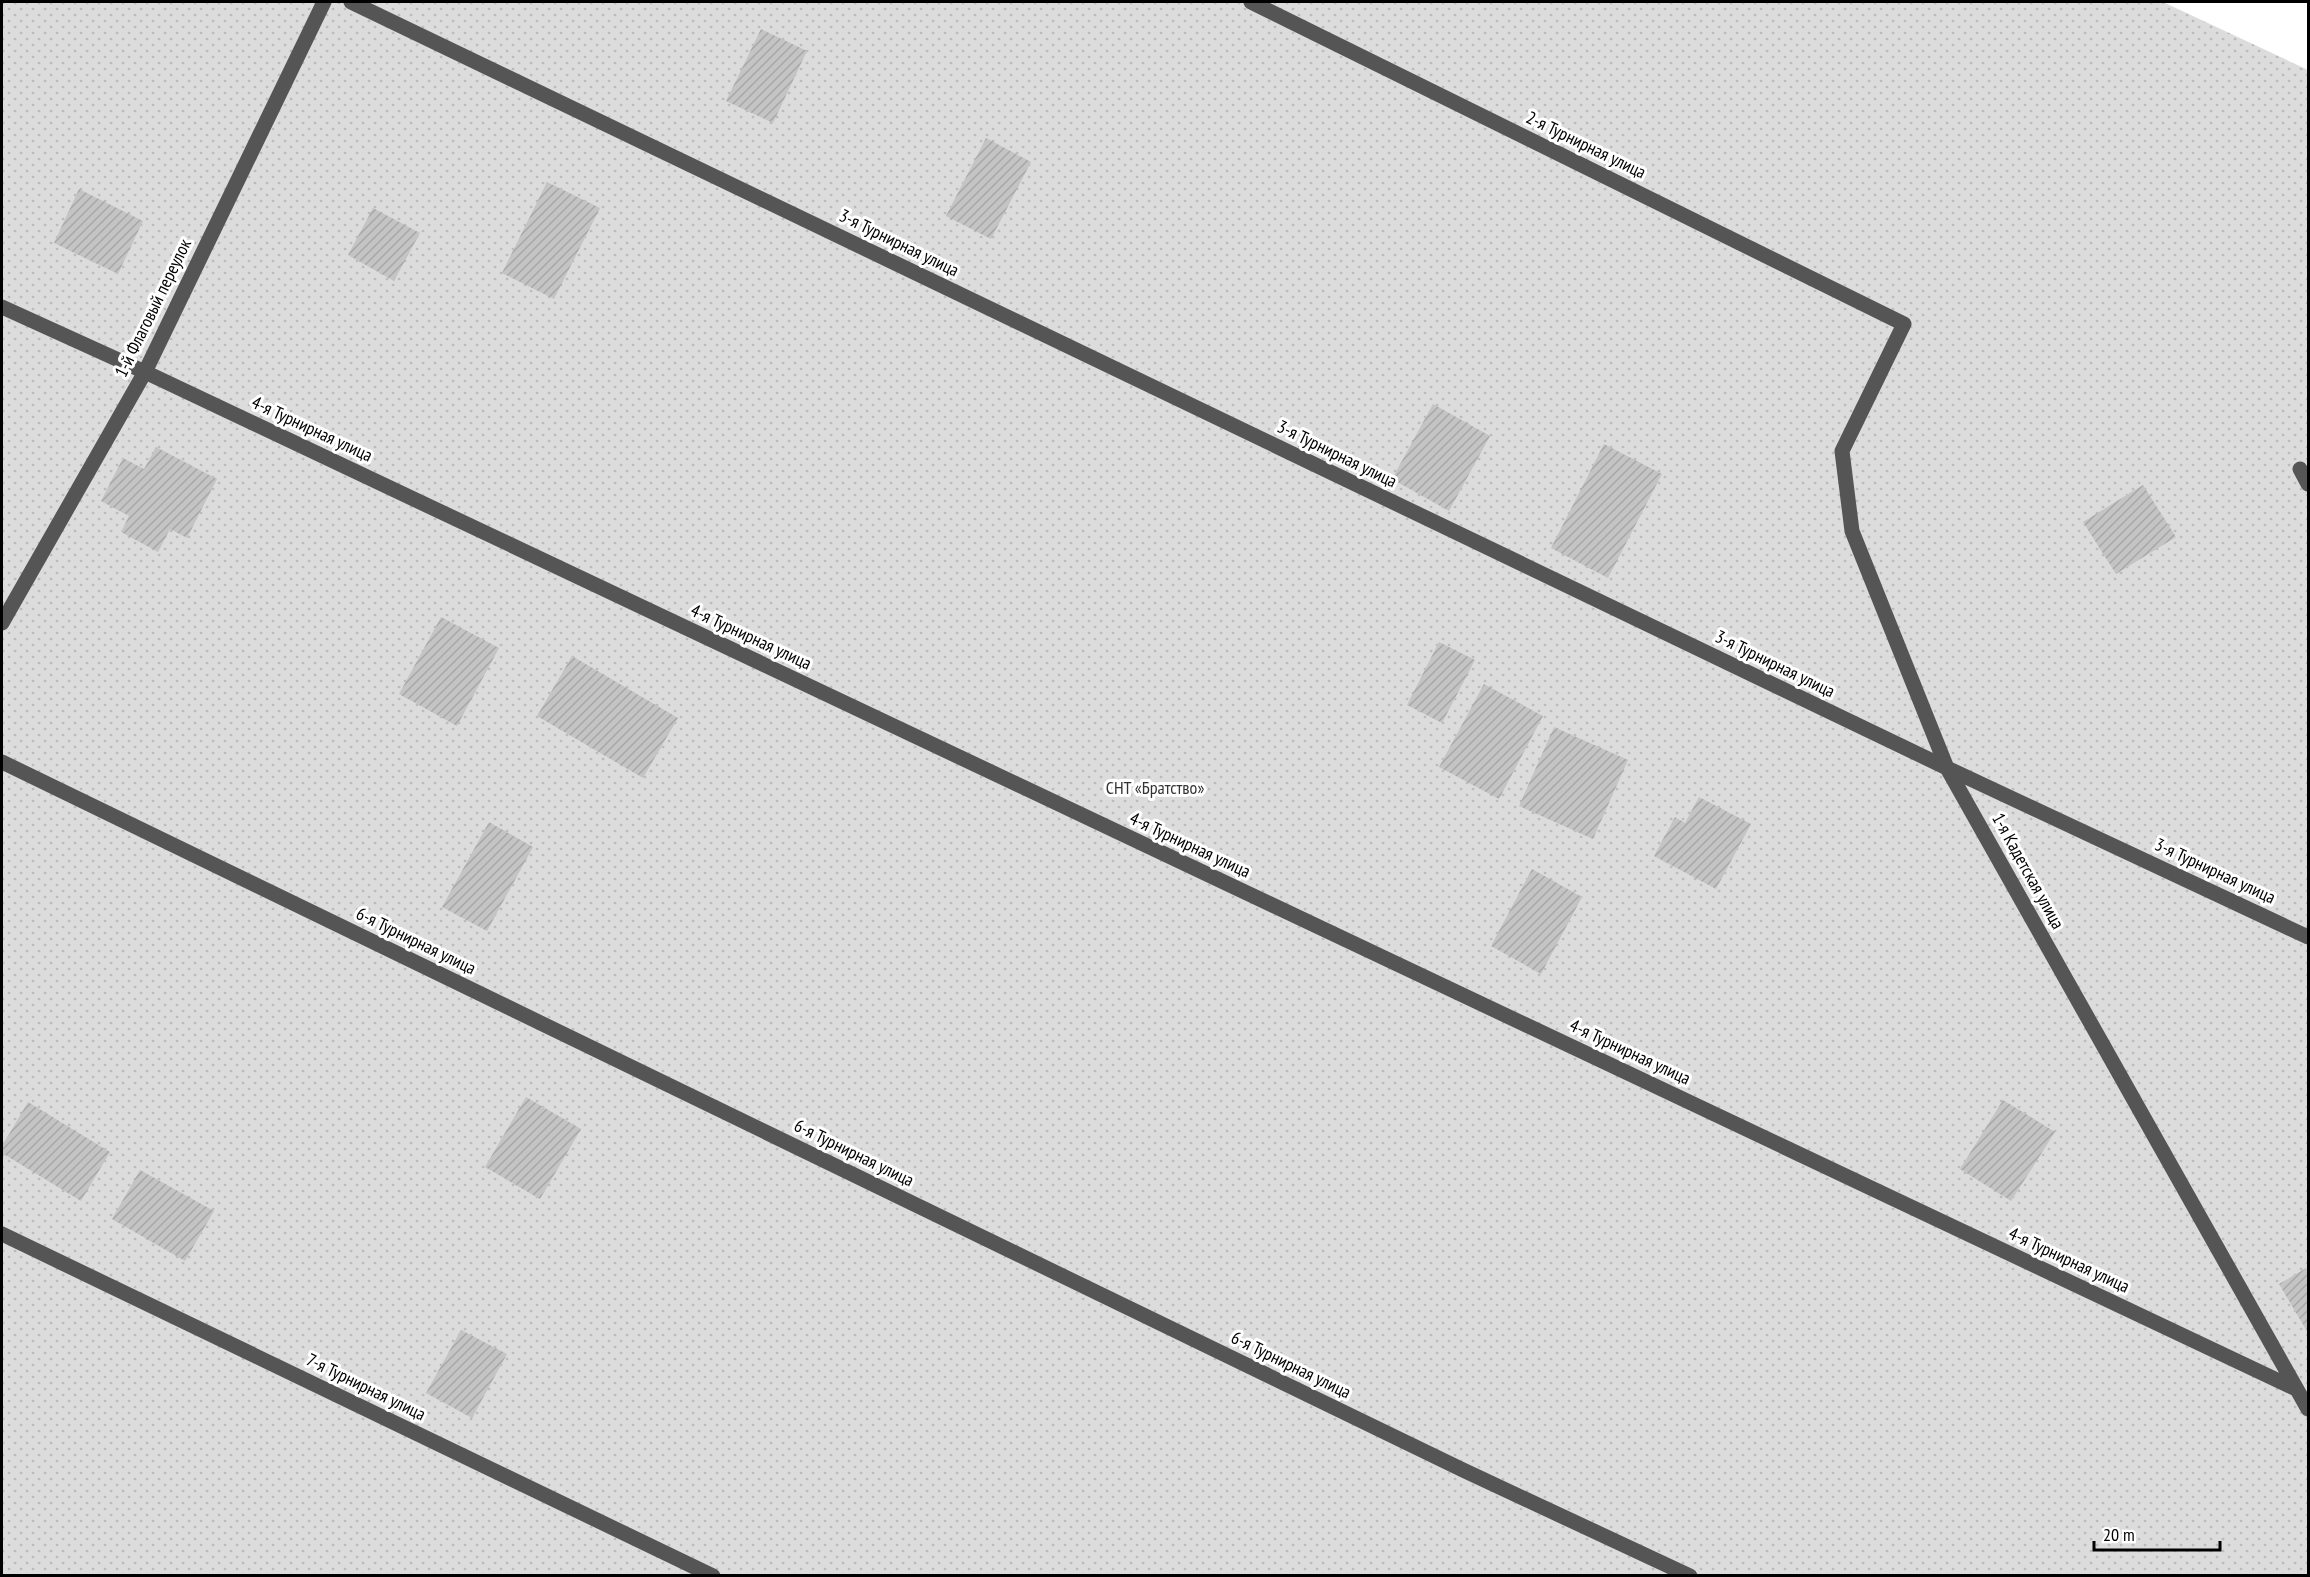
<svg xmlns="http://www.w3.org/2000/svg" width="2310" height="1577" font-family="'PT Sans Narrow',sans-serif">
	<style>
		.garden { fill: url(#garden-dots) }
		.building { fill: url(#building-hatch) }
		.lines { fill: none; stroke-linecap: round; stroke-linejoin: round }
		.minor { stroke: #555; stroke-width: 15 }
		.labels { text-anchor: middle; stroke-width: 6; stroke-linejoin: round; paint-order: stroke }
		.street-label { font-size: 18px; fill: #000; stroke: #fff }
		.park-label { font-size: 18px; fill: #333; stroke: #fff }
	</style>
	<defs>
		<pattern id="garden-dots" width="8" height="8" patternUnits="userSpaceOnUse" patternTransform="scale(1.5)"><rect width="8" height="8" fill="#dcdcdc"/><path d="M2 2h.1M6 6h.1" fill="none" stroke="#bbb" stroke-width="1.8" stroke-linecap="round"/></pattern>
		<pattern id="building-hatch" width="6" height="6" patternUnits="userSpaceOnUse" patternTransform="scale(1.5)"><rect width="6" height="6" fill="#c4c4c4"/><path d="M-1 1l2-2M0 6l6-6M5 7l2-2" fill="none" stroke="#a7a7a7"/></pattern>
	</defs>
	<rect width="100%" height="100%" fill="#fff"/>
	<path class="garden" d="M2,2H2163L2308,70V1575L2,1576Z"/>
	<path class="building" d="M761,29L807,51L773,123L726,101Z
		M986,138L1031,162L991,239L946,216Z
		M547,182L600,208L554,299L502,273Z
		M79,189L143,221L118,274L54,243Z
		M373,208L420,233L394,281L348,255Z
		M1433,404L1490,436L1449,511L1392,479Z
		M1604,444L1662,474L1608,578L1551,548Z
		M156,447L217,479L187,538L170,529L158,552L121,532L129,516L101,501L123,458L144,469Z
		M2143,485L2176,537L2116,574L2083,522Z
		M441,617L499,648L457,726L399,694Z
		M1439,642L1475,660L1442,723L1407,705Z
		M572,656L678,718L643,778L537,716Z
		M1484,684L1543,716L1499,799L1439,767Z
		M1554,727L1628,760L1593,839L1519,806Z
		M1699,797L1751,824L1716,889L1654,856L1675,817L1685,823Z
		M489,822L533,847L487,931L442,907Z
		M1532,869L1582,897L1541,974L1491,946Z
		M526,1097L581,1129L540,1199L485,1167Z
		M2003,1100L2055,1132L2011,1201L1960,1169Z
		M28,1102L110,1152L81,1201L2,1153V1146Z
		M140,1170L214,1211L185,1261L112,1219Z
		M2308,1267V1333L2279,1284Z
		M461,1330L507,1354L472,1418L426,1393Z"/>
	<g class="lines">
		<path class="minor" d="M351,2L1947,768L2308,937
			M1251,2L1904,324L1842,451L1852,531L1947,768L2308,1409
			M2,307L145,372L2296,1389
			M2300,469L2308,484
			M2,623L145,372L324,2
			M2,762L1463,1470L1690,1576
			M2,1234L713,1576"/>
	</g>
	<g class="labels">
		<g class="street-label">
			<text transform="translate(1586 145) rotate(26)" y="6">2-я Турнирная улица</text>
			<text transform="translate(899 243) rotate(26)" y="6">3-я Турнирная улица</text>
			<text transform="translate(153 308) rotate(-64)" y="6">1-й Флаговый переулок</text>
			<text transform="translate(312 429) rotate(25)" y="6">4-я Турнирная улица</text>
			<text transform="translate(1337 454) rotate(26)" y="6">3-я Турнирная улица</text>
			<text transform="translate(751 637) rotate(25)" y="6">4-я Турнирная улица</text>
			<text transform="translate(1775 664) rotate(26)" y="6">3-я Турнирная улица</text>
			<text transform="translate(1190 845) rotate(25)" y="6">4-я Турнирная улица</text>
			<text transform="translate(2028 871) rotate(61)" y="6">1-я Кадетская улица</text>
			<text transform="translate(2215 871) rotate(25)" y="6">3-я Турнирная улица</text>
			<text transform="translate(416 941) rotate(26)" y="6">6-я Турнирная улица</text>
			<text transform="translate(1630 1052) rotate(25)" y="6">4-я Турнирная улица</text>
			<text transform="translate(854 1153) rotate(26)" y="6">6-я Турнирная улица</text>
			<text transform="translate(2069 1260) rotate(25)" y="6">4-я Турнирная улица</text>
			<text transform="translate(1291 1365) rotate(26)" y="6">6-я Турнирная улица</text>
			<text transform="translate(366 1387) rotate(26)" y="6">7-я Турнирная улица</text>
		</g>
		<g class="park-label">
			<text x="1155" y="794">СНТ «Братство»</text>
		</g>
	</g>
	<rect width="2310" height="1577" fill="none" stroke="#000000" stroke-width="6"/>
	<path d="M2094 1541v9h126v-9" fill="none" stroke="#000000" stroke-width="3"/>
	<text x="2103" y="1541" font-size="18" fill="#000000" stroke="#ffffff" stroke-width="4.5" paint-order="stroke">20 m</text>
</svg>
